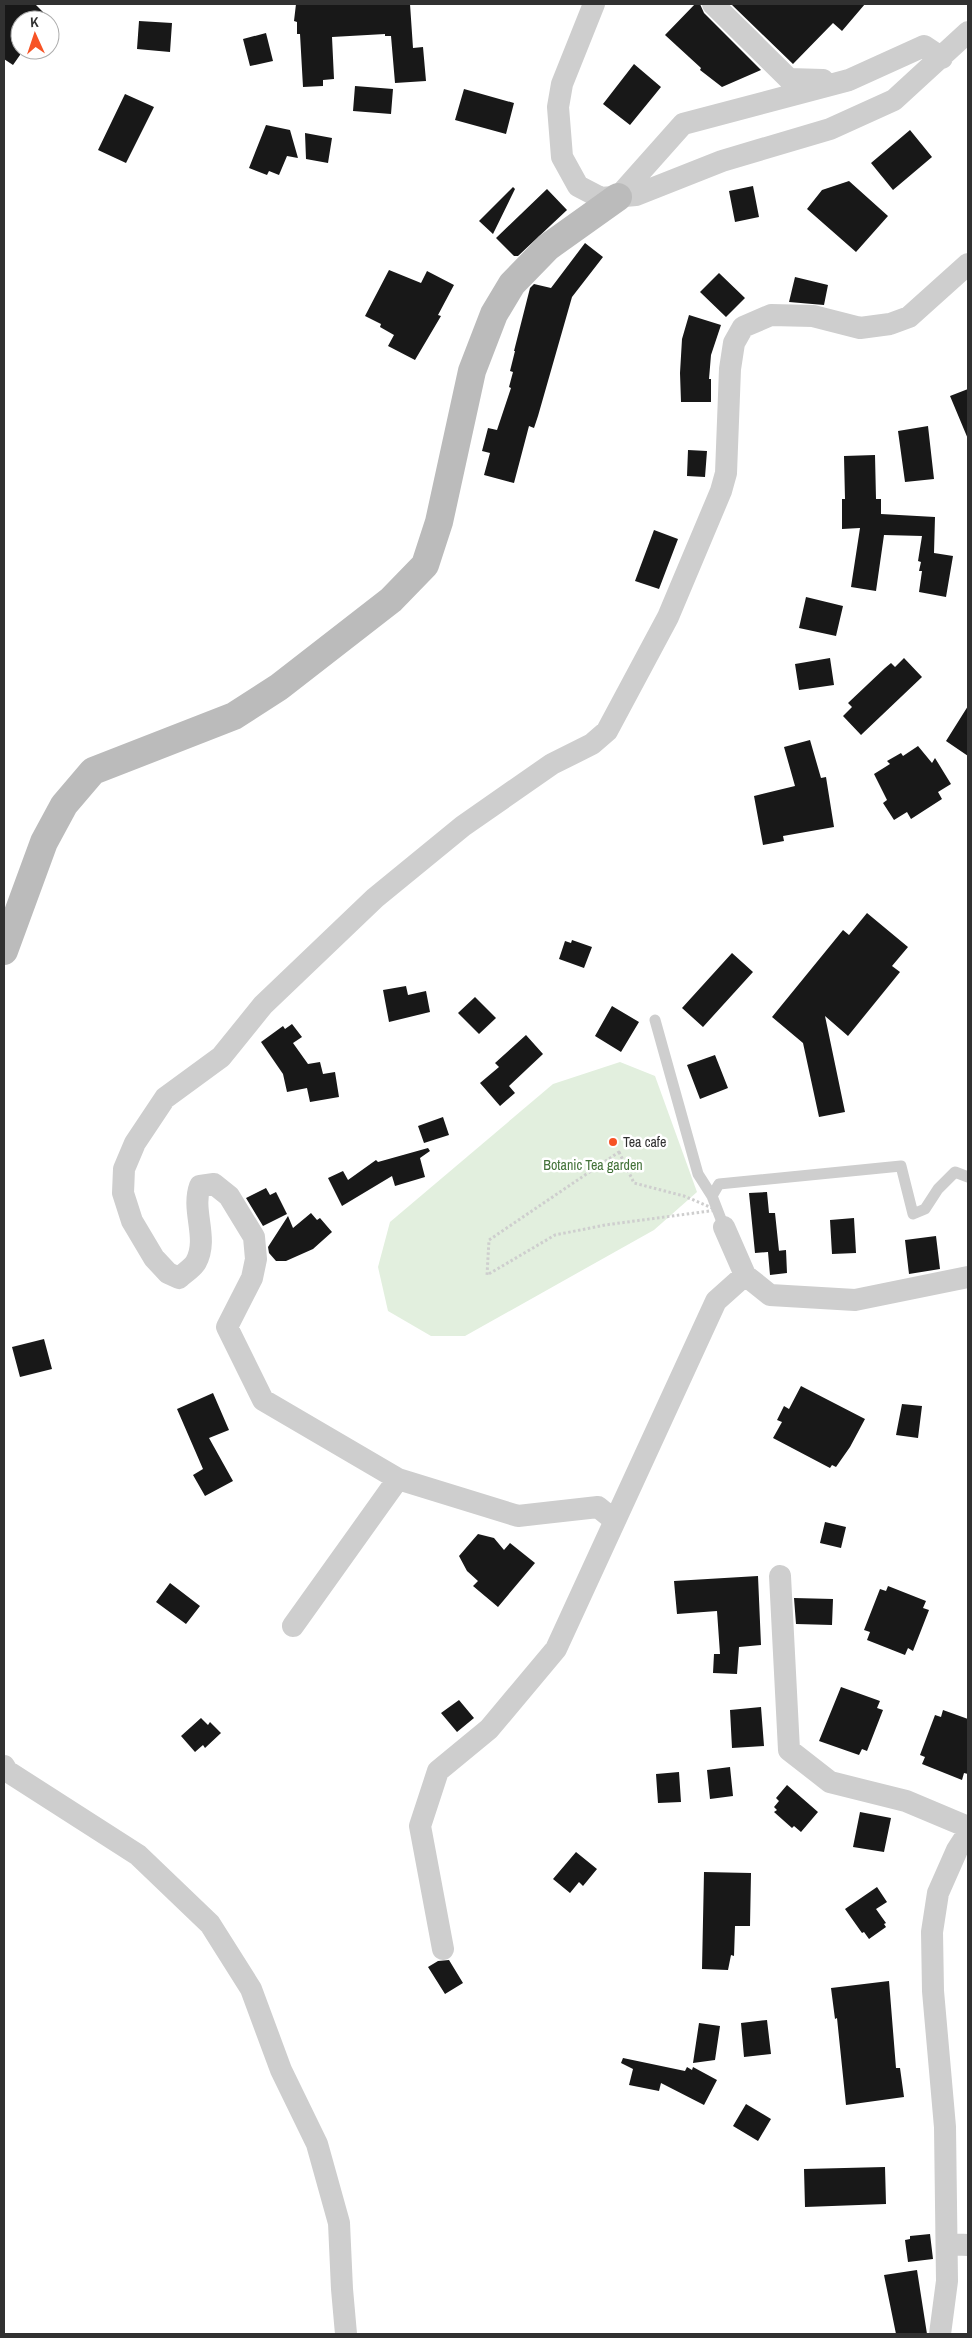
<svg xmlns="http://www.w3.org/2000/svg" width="972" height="2338" font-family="'Archivo Narrow',sans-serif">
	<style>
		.green { fill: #e2efde }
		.building { fill: #181818 }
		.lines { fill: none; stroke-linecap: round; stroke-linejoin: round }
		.path { stroke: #cecece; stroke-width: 3; stroke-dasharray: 2.5 2.5; stroke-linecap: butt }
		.lane { stroke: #cecece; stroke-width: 11 }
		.street { stroke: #cecece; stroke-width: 22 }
		.secondary { stroke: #bbb; stroke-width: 28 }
		.poi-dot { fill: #f75325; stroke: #fff; stroke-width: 2 }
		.labels { text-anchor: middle; stroke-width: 5; stroke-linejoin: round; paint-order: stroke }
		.poi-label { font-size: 14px; fill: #313131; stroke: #fff; text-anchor: start }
		.park-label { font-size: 14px; fill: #437239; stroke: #fff }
	</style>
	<rect width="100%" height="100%" fill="#fff"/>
	<path class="green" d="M620,1062L655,1076L697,1192L654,1230L465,1336H431L388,1311L378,1267L390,1222L553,1084Z"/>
	<path class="building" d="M4,4H35L51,20H20V55L13,65L4,59Z
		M296,4H410L413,48L423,47L426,81L395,83L391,36H385V34L332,37L334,79L323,80V86L303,87L300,34H297V22L294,21Z
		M695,4H700L704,13L761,70L722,87L700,70L701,68L665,35Z
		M731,4H865L842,31L833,23L793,64Z
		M139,21L172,23L170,52L137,49Z
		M266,33L273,61L250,66L243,39Z
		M634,64L661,87L630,125L603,104Z
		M355,86L393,89L391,114L353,111Z
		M464,89L514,103L506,134L455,120Z
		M125,94L154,107L126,163L98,150Z
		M266,125L290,130L298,158L287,156L279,175L269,171L267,175L249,168Z
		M910,130L932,157L893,190L871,163Z
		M305,133L332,138L328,163L306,159Z
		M849,181L888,216L856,252L807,209L822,190Z
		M753,186L759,217L735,222L729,191Z
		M513,187L515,189L493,234L479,221Z
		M547,189L567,210L518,256H514L496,238Z
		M585,243L603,257L572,297L538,416L534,428L529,426L514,483L484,475L490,453L482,451L488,428L497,430L511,388L509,387L513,372L510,371L515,351H514L530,288L534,284L551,288Z
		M389,270L421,283L427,271L454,285L438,315L441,316L415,360L388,346L394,335L380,327L381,324L365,316Z
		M719,273L745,298L726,317L700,292Z
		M795,277L828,285L824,305L789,302Z
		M689,315L721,325L711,355L709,379H711V402H681L680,373L682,339Z
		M968,389V439L950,396Z
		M928,426L934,479L905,482L898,431Z
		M688,450L707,451L705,477L687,476Z
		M875,455L876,499H881V514L935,517L934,553L953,556L946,597L919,592L922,571H919L921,562L918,561L922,536L884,535L876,591L851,587L860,528L842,529V499H845L844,456Z
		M654,530L678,539L659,589L635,581Z
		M806,597L843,606L836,636L799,628Z
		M830,658L834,685L799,690L795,664Z
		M904,658L922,677L861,735L843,716L852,707L848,703L885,668L891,663L895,667Z
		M968,706V756L946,741Z
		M810,740L821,778L826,777L834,827L783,836L784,841L763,845L754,796L795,786L784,747Z
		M918,746L932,763L935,758L951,784L938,792L942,799L911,819L907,812L894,820L883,803L887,800L874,774L890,764L887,761L901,753L903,756Z
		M867,913L908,947L892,966L900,972L848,1036L825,1016L845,1112L819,1117L803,1043L772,1017L843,930L849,935Z
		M572,940L592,947L584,968L559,959L565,941L571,943Z
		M732,953L753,972L703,1027L682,1008Z
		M406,986L408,995L426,991L430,1012L389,1022L383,990Z
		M475,997L496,1018L479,1034L458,1013Z
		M612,1006L639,1022L621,1052L595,1036Z
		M292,1024L302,1037L293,1043L308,1064L320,1062L323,1074L335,1072L339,1097L310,1102L307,1088L287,1092L283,1074L261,1042L283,1026L285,1029Z
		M526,1035L543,1054L509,1086L515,1093L500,1106L480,1083L499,1067L495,1063Z
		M715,1055L728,1088L700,1099L687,1065Z
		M443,1117L449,1135L424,1143L418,1126Z
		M428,1148L430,1151L420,1158L425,1177L395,1186L392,1176L342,1206L328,1178L343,1171L348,1180L376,1160L378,1162Z
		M266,1188L270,1195L276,1192L287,1214L263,1226L246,1198Z
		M767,1192L769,1213H775L779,1251L755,1253L749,1193Z
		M311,1213L317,1220L320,1218L332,1232L313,1249L286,1261H276L269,1253L268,1247L288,1216L293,1228Z
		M854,1218L856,1253L832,1254L830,1220Z
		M936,1236L940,1269L909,1274L905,1240Z
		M786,1250L787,1273L770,1275L768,1252Z
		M44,1339L52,1369L20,1377L12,1347Z
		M801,1386L865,1419L850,1447L836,1467L832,1465L830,1468L773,1438L782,1422L777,1420L784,1406L789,1409Z
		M213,1393L229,1430L209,1438L233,1481L205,1496L193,1475L203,1469L177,1409Z
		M902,1404L922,1406L918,1438L896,1435Z
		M825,1522L846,1527L841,1548L820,1543Z
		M478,1534L494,1538L504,1550L510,1543L535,1563L498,1607L473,1586L478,1581L467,1571L459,1556Z
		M758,1576L761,1645L739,1647L737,1674L713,1673L714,1654H720L717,1611L677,1614L674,1581Z
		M170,1583L200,1606L186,1624L156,1602Z
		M888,1586L926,1601L923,1608L929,1610L913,1651L908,1648L905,1655L867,1640L870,1632L864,1630L880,1589L886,1591Z
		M794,1598L833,1599L832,1625L796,1624Z
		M841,1687L880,1701L877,1708L883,1710L867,1751L862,1749L859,1755L819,1741Z
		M459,1700L474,1718L457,1732L441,1713Z
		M761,1707L764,1746L732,1748L730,1710Z
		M943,1710L968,1719V1774L964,1773L962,1780L922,1764L925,1757L920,1755L935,1715L941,1717Z
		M201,1718L208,1725L210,1722L221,1733L205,1748L203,1745L195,1752L181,1736Z
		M730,1767L733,1796L710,1799L707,1770Z
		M679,1772L681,1802L658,1803L656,1774Z
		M787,1785L818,1812L801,1832L794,1826L792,1828L774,1812L777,1810L774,1807L779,1801L776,1798Z
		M860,1812L891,1818L884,1852L853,1847Z
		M576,1852L597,1869L583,1886L579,1882L570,1893L553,1879Z
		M704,1872L751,1873L750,1926H735L734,1956L731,1955L728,1970L702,1969Z
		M877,1887L887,1902L876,1909L886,1923L884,1924L886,1927L869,1939L864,1932L862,1933L845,1909Z
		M449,1960L463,1983L445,1994L428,1967L438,1961Z
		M889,1981L896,2068H900L904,2097L846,2105L837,2018L835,2019L831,1988Z
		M767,2020L771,2054L744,2057L741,2023Z
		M699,2023L720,2026L715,2060L693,2063Z
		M623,2058L685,2071L687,2067L692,2070L693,2067L717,2080L704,2105L661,2083L659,2091L629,2085L633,2069L621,2063Z
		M746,2104L771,2119L758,2141L733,2126Z
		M885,2167L886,2204L805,2207L804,2169Z
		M930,2234L933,2259L908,2262L905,2240L910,2239V2236Z
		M917,2270L927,2334H896L884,2275Z"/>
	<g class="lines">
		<path class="path" d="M619,1152L634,1183L684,1196L717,1210L605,1225L555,1235L487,1275L489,1240Z"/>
		<path class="lane" d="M655,1020L698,1174L712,1196
			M724,1227L712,1196L719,1184L901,1166L913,1214L925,1209L938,1189L955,1172L968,1177"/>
		<path class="street" d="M594,4L562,84L558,107L562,157L578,186L601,198L636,195L722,161L830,129L894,100L968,32
			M713,4L789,79L823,80
			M618,197L683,124L849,80L924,46L942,58
			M724,1227L745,1275L770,1295L855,1300L968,1277
			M614,1520L598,1507L518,1516L398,1479L263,1400L227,1327L252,1278L256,1259L254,1237L229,1196L214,1184L200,1186C191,1211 209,1238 196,1262C193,1268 184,1273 179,1278L168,1273L154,1258L132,1221L123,1193L124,1169L135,1143L165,1098L221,1057L263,1005L375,898L463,826L552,764L592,744L607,731L668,617L721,491L726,473L730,369L734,343L743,327L771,315L813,316L860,328L890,324L909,317L968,264
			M780,1576L789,1750L830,1782L906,1801L968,1827
			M293,1626L398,1479
			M4,1766L7,1771L138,1855L210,1924L251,1989L281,2070L317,2144L339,2223L342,2289L346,2334
			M443,1949L420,1826L438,1771L489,1729L556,1649L716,1301L745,1275
			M947,2244L968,2245
			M940,2334L947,2281L945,2127L933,1991L932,1932L938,1893L957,1850L968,1833"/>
		<path class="secondary" d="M4,951L44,842L64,805L93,771L234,716L279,687L391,600L425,565L439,522L472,371L494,314L512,284L548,247L618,197"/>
	</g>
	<circle class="poi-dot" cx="613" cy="1142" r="5"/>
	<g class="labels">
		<g class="poi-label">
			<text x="623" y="1147">Tea cafe</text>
		</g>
		<g class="park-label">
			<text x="593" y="1170">Botanic Tea garden</text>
		</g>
	</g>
	<rect width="972" height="2338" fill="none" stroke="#313131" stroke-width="10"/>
	<g transform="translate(35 35) rotate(357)"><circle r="24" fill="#ffffff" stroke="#adadad"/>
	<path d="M0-4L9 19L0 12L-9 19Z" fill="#f75325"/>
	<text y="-8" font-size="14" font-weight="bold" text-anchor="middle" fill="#313131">K</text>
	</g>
</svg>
